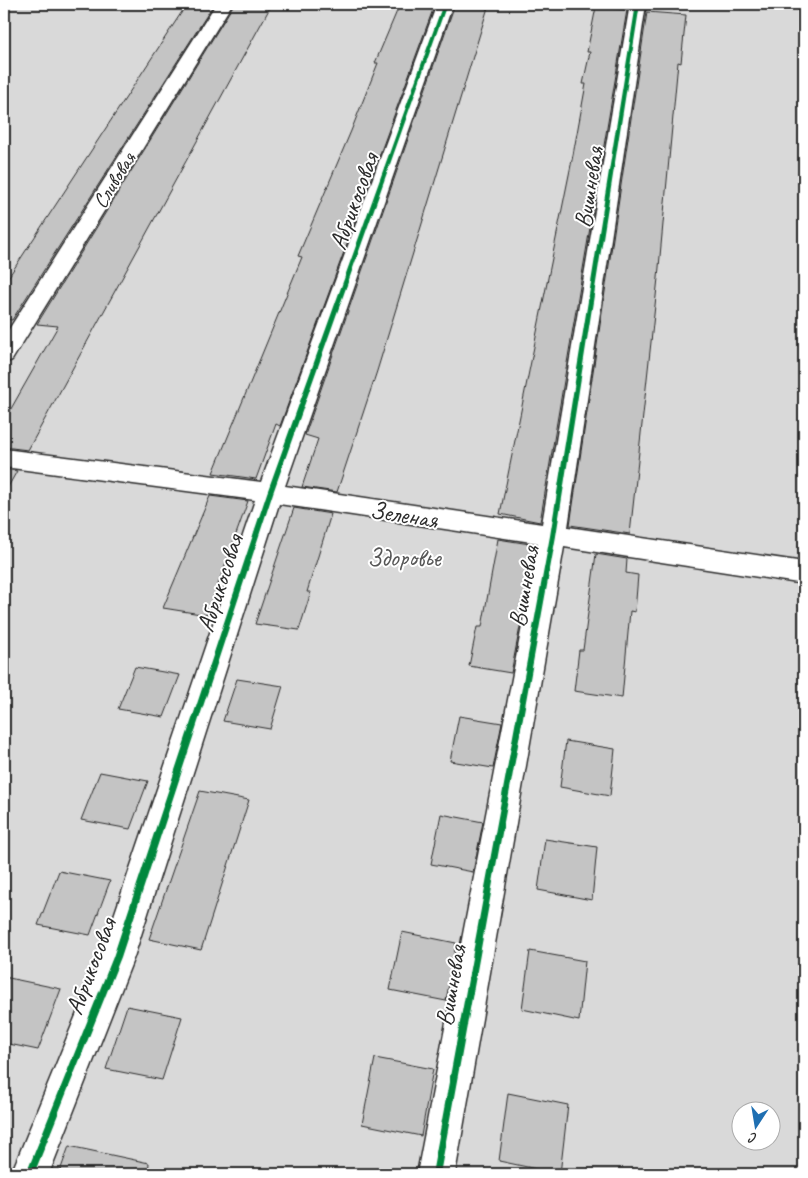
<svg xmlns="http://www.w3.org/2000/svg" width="808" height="1178" font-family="Caveat,sans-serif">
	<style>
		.green { fill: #d9d9d9; stroke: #828282; fill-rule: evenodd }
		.building { fill: #c4c4c4; stroke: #2b2b2b }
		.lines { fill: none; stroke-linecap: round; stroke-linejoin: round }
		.minor-casing { stroke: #2b2b2b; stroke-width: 3 }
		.minor { fill: #fff; fill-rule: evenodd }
		.cycleway-casing { stroke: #fff; stroke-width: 3 }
		.cycleway { fill: #00873e; fill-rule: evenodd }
		.labels { text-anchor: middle; stroke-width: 4; stroke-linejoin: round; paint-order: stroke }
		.far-street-label { font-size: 21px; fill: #2b2b2b; stroke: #fff }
		.street-label { font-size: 25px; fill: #2b2b2b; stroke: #fff }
		.park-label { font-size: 25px; fill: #565656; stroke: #fff }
	</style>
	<rect width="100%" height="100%" fill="#f7f7f7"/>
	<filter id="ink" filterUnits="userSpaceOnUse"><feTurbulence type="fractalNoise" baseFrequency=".02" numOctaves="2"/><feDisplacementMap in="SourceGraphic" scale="10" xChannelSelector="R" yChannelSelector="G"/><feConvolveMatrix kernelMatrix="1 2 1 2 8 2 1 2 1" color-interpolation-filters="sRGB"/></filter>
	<g filter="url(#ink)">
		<path class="green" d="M4,4H804V1174H4ZM740,1110H770V1140H740Z"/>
		<path class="building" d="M187,4H214L12,320L4,319V284Z
			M234,4H272L28,450L4,447V421L58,326L37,324Z
			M400,4H435L280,426L276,424L256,479L213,473L302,257L298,256L351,131L378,63H375Z
			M455,4H489L377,371L337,492L302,487L318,439L305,435Z
			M596,7L627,10L540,522L500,514L573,155L586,84H583L590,52H587Z
			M647,12L686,15L681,63L678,62L658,278L630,534L570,525Z
			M4,469L17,471L4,494Z
			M210,496L248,501L207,615L163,608Z
			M294,508L331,514L307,592H311L299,630L255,624Z
			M498,539L536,545L511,673L469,666L477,627H482Z
			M596,554L627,559L626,573L638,575L635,612L630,611L622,698L574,691L579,650H583Z
			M135,667L180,675L164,717L118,709Z
			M237,679L283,686L270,729L223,721Z
			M459,716L502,723L493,768L450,761Z
			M566,741L615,749L610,796L560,787Z
			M100,772L148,781L130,829L81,820Z
			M200,791L249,800L201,950L149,939Z
			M441,814L483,822L473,872L431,864Z
			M545,839L597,847L592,900L538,890Z
			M59,871L110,881L90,935L38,925Z
			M402,932L456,943L446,1001L390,990Z
			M530,951L585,961L579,1021L522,1009Z
			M4,977L61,989L38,1050L4,1043Z
			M127,1006L182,1017L162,1080L106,1069Z
			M375,1058L433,1069L421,1136L362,1124Z
			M508,1093L568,1105L560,1174L499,1161Z
			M69,1146L149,1163L148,1174H59Z"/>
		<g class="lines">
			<g class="minor-casing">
				<path id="minor" d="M216,4H232L12,360L4,363V337Z
					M437,4H453L285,486L542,524L630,4H646L568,527L804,562V584L564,547L455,1174H417L538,543L279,504L134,957L49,1174H11L100,957L255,500L4,467V449L261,482Z"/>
			</g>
			<use href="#minor" class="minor"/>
			<g class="cycleway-casing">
				<path id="cycleway" d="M443,4H447L273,493L121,957L34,1174H26L113,957L267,493Z
					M636,4H640L556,536L440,1174H432L550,536Z"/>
			</g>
			<use href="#cycleway" class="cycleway"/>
		</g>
	</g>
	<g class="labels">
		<g class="far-street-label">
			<text transform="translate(114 180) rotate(-58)" y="7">Сливовая</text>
		</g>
		<g class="street-label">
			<text transform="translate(588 187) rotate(-81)" y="9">Вишневая</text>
			<text transform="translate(353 201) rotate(-70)" y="9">Абрикосовая</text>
			<text transform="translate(404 514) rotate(9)" y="9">Зеленая</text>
			<text transform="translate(219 583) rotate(-72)" y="9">Абрикосовая</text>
			<text transform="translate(523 586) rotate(-80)" y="9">Вишневая</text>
			<text transform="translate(90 966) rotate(-69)" y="9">Абрикосовая</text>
			<text transform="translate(450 985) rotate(-80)" y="9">Вишневая</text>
		</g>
		<g class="park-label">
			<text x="404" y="566">Здоровье</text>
		</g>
	</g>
	<rect width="808" height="1178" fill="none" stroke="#fff" stroke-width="20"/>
	<rect x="10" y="10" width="788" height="1158" fill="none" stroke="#2b2b2b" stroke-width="2" filter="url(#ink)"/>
	<g transform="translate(756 1126) rotate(192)"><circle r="24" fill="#ffffff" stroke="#aaaaaa"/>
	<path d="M0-4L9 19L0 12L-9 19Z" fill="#1f6fb2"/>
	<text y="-8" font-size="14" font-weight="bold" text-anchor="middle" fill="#2b2b2b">С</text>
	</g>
</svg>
